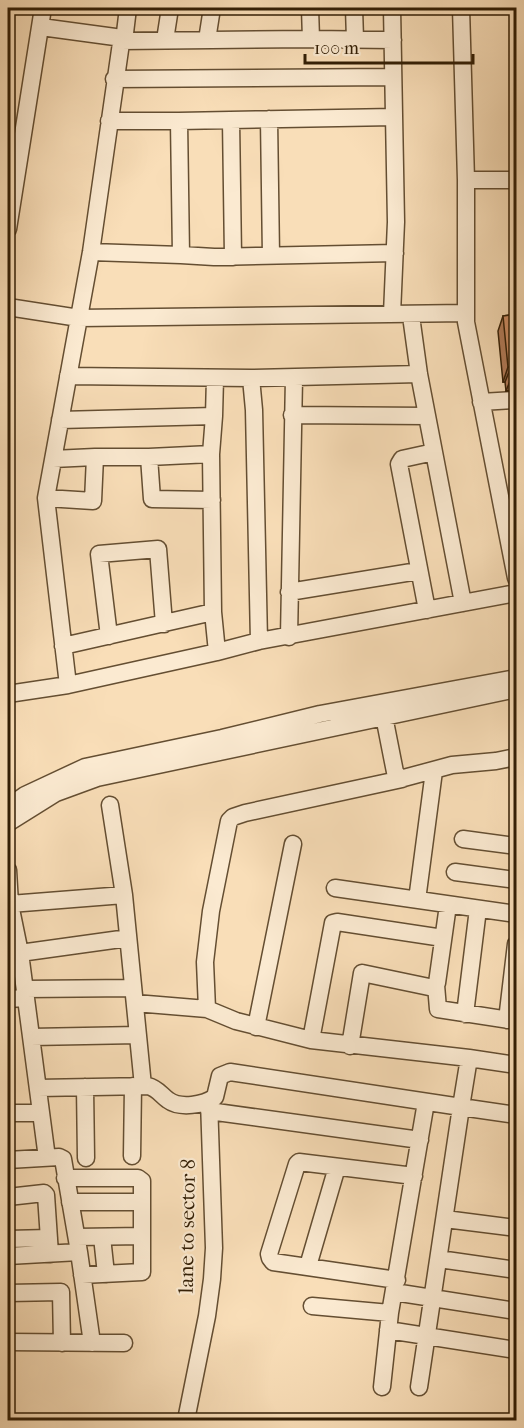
<svg xmlns="http://www.w3.org/2000/svg" width="524" height="1428" font-family="'IM FELL French Canon',serif">
	<style>
		.lines { fill: none; stroke-linecap: round; stroke-linejoin: round }
		.minor-casing { stroke: #644e32; stroke-width: 19 }
		.minor { stroke: #fbead1; stroke-width: 16 }
		.wall { fill: #b37c59; stroke: #321e05; stroke-width: 1.5 }
		.shaded-wall { fill: #926548; stroke: #321e05; stroke-width: 1.5 }
		.building { fill: #d09067; stroke: #321e05; stroke-width: 1.5 }
		.labels { text-anchor: middle; stroke-width: 4.5; stroke-linejoin: round; paint-order: stroke }
		.street-label { font-size: 21px; fill: #321e05; stroke: #fbead1 }
	</style>
	<rect width="100%" height="100%" fill="#f9deb8"/>
	<filter id="stains"><feTurbulence type="fractalNoise" baseFrequency=".00333" numOctaves="4"/><feColorMatrix values="0 0 0 0 .2 0 0 0 0 .09 0 0 0 0 .02 0 0 0 .5 -.17"/></filter>
	<radialGradient id="worn" r=".72"><stop offset=".6" stop-color="#630" stop-opacity="0"/><stop offset="1" stop-color="#630" stop-opacity=".3"/></radialGradient>
	<g class="lines">
		<g class="minor-casing">
			<path id="minor" d="M310,8L311,39
				M354,8L355,39
				M461,8L466,180V322L516,578
				M165,40L170,8
				M207,40L212,8
				M121,41L311,39L393,40
				M124,41L128,8
				M114,79L393,77
				M269,119L271,256
				M231,120L233,257
				M179,121L394,117
				M466,180H516
				M8,229L43,8
				M91,252L181,255L179,121H109
				M181,255L214,257L395,253
				M8,307L79,318L466,313
				M392,314L396,222L392,8
				M411,316L419,374L463,603
				M68,376L251,378L419,374
				M251,378L254,410L259,641
				M481,402L516,400
				M292,415L427,416
				M214,416L215,378
				M60,420L214,416L211,454L213,612L217,652L68,685
				M211,454L149,457L152,499L212,500
				M95,457H149
				M46,498L93,501L95,457L53,459
				M289,592L418,571
				M427,610L399,464L402,459L434,452
				M109,636L99,554L158,549L164,624
				M289,637L294,378
				M63,646L213,612
				M217,652L259,641L516,593
				M8,694L68,685L46,498L91,252L121,43L120,39L115,37L41,27
				M382,706L395,772L400,779L452,765L496,761L516,757
				M110,805L124,895L143,1086
				M8,807L25,795L85,767L222,738L320,714L516,678
				M8,823L56,793L97,778L516,689
				M463,839L516,846
				M8,870L10,904L20,953L47,1158
				M455,872L516,880
				M335,888L516,914
				M417,900L434,771
				M10,904L124,895
				M20,953L128,938
				M436,985L438,1009L516,1021
				M25,989L133,988
				M8,999L26,998
				M135,1003L207,1009L236,1021L311,1040L469,1058
				M207,1009L205,962L211,911L229,821L233,817L245,813L402,779
				M465,1014L478,909
				M507,1020L516,944
				M256,1027L293,844
				M31,1037L138,1035
				M311,1040L333,923L337,922L443,938
				M350,1046L362,973L429,987L436,985L437,983L448,905
				M85,1087L86,1158
				M38,1088L148,1086C157,1088 161,1095 168,1100C180,1109 204,1105 215,1097L220,1076L230,1072L461,1107L469,1058L516,1065
				M209,1111L420,1140
				M8,1113H41
				M132,1156L133,1086
				M8,1160L59,1157L63,1159L79,1252L92,1343
				M65,1178H138L142,1181V1272L82,1275
				M8,1197L44,1193L46,1195L50,1254
				M70,1202H142
				M445,1219L516,1228
				M77,1237L142,1236
				M102,1237L106,1274
				M8,1239L49,1238
				M8,1256L79,1252
				M439,1259L516,1270
				M308,1266L337,1167
				M397,1280L273,1262L270,1258L269,1254L297,1164L299,1162L414,1176
				M394,1292L516,1311
				M8,1293L61,1292L62,1343
				M312,1306L390,1313
				M388,1330L516,1350
				M8,1342L124,1343
				M382,1387L390,1313L426,1102
				M419,1387L461,1107L516,1115
				M186,1420L207,1316L212,1279L214,1248L209,1101"/>
		</g>
		<use href="#minor" class="minor"/>
	</g>
	<path class="wall" d="M516,314V390L506,391L505,382H503L498,331L503,316Z"/>
	<path class="shaded-wall" d="M508,367H511L505,382H503Z
		M516,375V390L506,391L512,376Z"/>
	<path class="building" d="M516,314V375L512,376L511,367H508L503,316Z"/>
	<g class="labels">
		<g class="street-label">
			<text transform="translate(187 1226) rotate(-89)" y="7">lane to sector 8</text>
		</g>
	</g>
	<rect width="524" height="1428" fill="none" stroke="#f9deb8" stroke-width="30"/>
	<rect x="9" y="9" width="506" height="1410" fill="none" stroke="#321e05" stroke-width="3"/>
	<rect x="15" y="15" width="494" height="1398" fill="none" stroke="#321e05" stroke-width="1.5"/>
	<path d="M305 54v9h168v-9" fill="none" stroke="#321e05" stroke-width="3"/>
	<text x="314" y="54" font-size="18" fill="#321e05" stroke="#fbead1" stroke-width="4.5" paint-order="stroke">100 m</text>
	<rect width="100%" height="100%" filter="url(#stains)"/>
	<rect width="100%" height="100%" fill="url(#worn)"/>
</svg>
